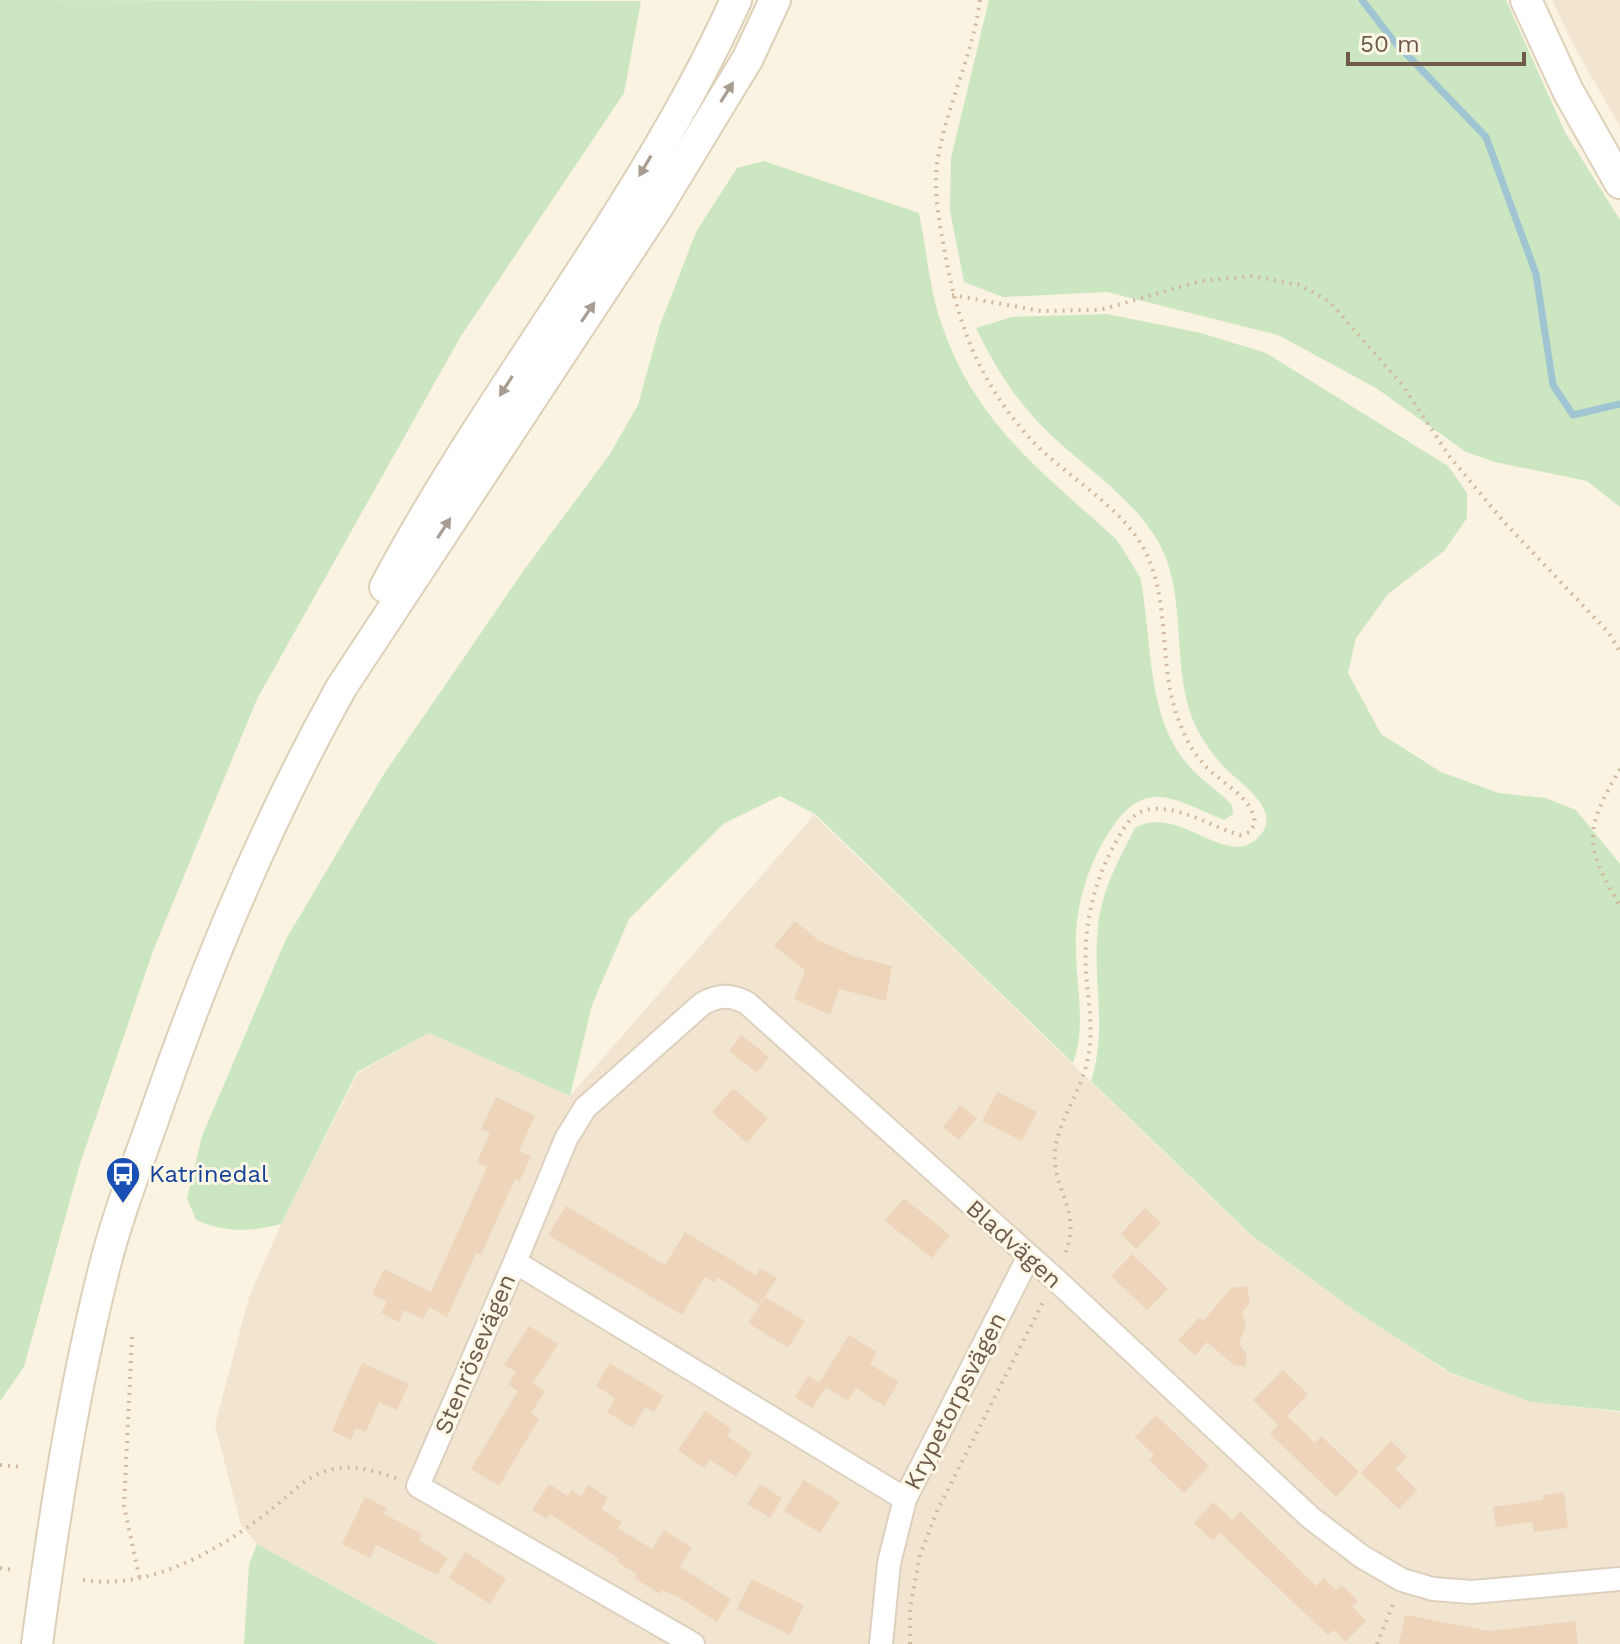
<svg xmlns="http://www.w3.org/2000/svg" width="1620" height="1644" font-family="'Work Sans',sans-serif">
	<style>
		.residential { fill: #f1e5d0 }
		.green { fill: #cce6c1 }
		.lines { fill: none; stroke-linecap: round; stroke-linejoin: round }
		.stream { stroke: #9fc4d2; stroke-width: 7 }
		.building { fill: #edd4bb }
		.street-casing { stroke: #ddd0be; stroke-width: 26 }
		.secondary-casing { stroke: #decfb9; stroke-width: 34 }
		.path { stroke: #d1b89f; stroke-width: 4; stroke-dasharray: 2 6; stroke-linecap: butt }
		.street { stroke: #fff; stroke-width: 22 }
		.secondary { stroke: #fff; stroke-width: 30 }
		.oneway { fill: #a99d92 }
		.labels { text-anchor: middle; stroke-width: 6; stroke-linejoin: round; paint-order: stroke }
		.transit-label { font-size: 24px; fill: #164399; stroke: #fdf7e6; text-anchor: start }
		.street-label { font-size: 24px; fill: #6f5b4a; stroke: #fdf7e6 }
	</style>
	<rect width="100%" height="100%" fill="#faf3e1"/>
	<path class="residential" d="M1552,0H1620V127L1572,42Z
		M814,815L1251,1236L1361,1315L1451,1374L1531,1402L1620,1412V1644H439L257,1544L241,1525L215,1425L249,1297L281,1224L358,1073L429,1033L570,1096Z"/>
	<path class="green" d="M0,0L641,1L624,93L461,336L257,699L153,951L80,1164L24,1367L0,1401Z
		M989,0H1506L1565,132L1620,220V507L1587,481L1495,462L1466,452L1376,388L1278,335L1107,292L1003,297L964,282L950,211L951,158Z
		M764,161L919,213C926,247 929,284 939,316C971,420 1041,471 1117,540L1140,577C1153,639 1145,718 1190,767C1202,781 1219,791 1232,805L1233,814L1224,820C1169,797 1143,776 1106,837C1085,872 1074,913 1076,954C1077,991 1086,1027 1073,1063L815,814L780,796L723,824L629,919L592,1005L570,1096L429,1033L357,1072L281,1224C249,1232 227,1233 196,1220L187,1198L202,1136L286,939L384,774L524,570L610,454L638,405L660,325L696,232L737,168Z
		M1107,314L1201,333L1266,353L1448,466L1467,493V518L1444,551L1388,594L1356,638L1348,673L1381,734L1441,772L1499,793L1545,798L1576,810L1620,864V1411L1531,1402L1451,1373L1361,1315L1252,1236L1091,1081C1108,1029 1092,980 1098,927C1101,892 1119,859 1135,828C1178,804 1222,865 1254,841C1288,815 1244,786 1227,770C1216,759 1206,745 1198,731C1168,673 1190,600 1159,543C1131,494 1077,463 1039,423C1012,395 993,363 976,328L1012,317Z
		M257,1544L438,1644H244L249,1565Z"/>
	<g class="lines">
		<path class="stream" d="M1362,0L1392,39L1486,137L1536,274L1553,385L1573,415L1620,404"/>
	</g>
	<path class="building" d="M795,921L818,940L853,956L892,966L886,1001L839,989L830,1015L794,999L805,970L774,946Z
		M741,1035L769,1057L757,1073L729,1051Z
		M733,1088L768,1118L747,1143L712,1112Z
		M997,1092L1037,1112L1022,1141L982,1121Z
		M496,1097L535,1116L519,1151L531,1156L519,1182L515,1179L481,1255L476,1253L447,1317L429,1307L423,1319L404,1310L399,1322L381,1313L387,1302L372,1294L384,1269L431,1292L487,1167L477,1162L490,1133L481,1129Z
		M960,1105L977,1118L959,1140L943,1127Z
		M904,1198L950,1235L932,1258L885,1221Z
		M566,1206L665,1265L685,1232L756,1275L760,1268L777,1278L759,1305L718,1277L714,1283L705,1277L682,1315L548,1235Z
		M1145,1208L1161,1223L1136,1249L1121,1234Z
		M1132,1254L1168,1289L1147,1310L1111,1276Z
		M1247,1286L1250,1303L1242,1312L1246,1326L1239,1343L1246,1354V1366H1235L1207,1342L1195,1356L1178,1340L1199,1318L1204,1320L1231,1288Z
		M765,1297L805,1321L788,1348L748,1323Z
		M529,1326L558,1344L533,1383L545,1391L531,1413L539,1419L499,1486L471,1469L518,1391L508,1385L516,1372L504,1365Z
		M849,1335L877,1352L870,1364L899,1382L884,1406L856,1388L848,1401L819,1383Z
		M362,1363L409,1384L397,1410L379,1402L366,1432L356,1428L351,1440L332,1431Z
		M610,1363L664,1396L654,1412L645,1407L633,1428L607,1412L615,1398L596,1386Z
		M1283,1370L1308,1394L1287,1416L1315,1443L1321,1436L1359,1472L1336,1497L1270,1434L1278,1425L1253,1400Z
		M808,1376L826,1387L812,1408L795,1397Z
		M705,1411L732,1429L727,1436L752,1453L736,1477L710,1460L704,1468L678,1450Z
		M1156,1415L1209,1466L1184,1493L1149,1460L1154,1455L1135,1437Z
		M1391,1441L1407,1457L1395,1469L1417,1490L1399,1509L1361,1473Z
		M804,1480L840,1502L820,1533L784,1511Z
		M549,1484L568,1496L571,1490L581,1496L588,1485L608,1498L601,1509L622,1522L618,1528L652,1549L664,1530L692,1548L680,1567L731,1599L717,1622L680,1598L662,1590L660,1594L634,1578L637,1574L617,1562L619,1559L550,1514L547,1519L532,1510Z
		M760,1484L782,1498L770,1518L747,1504Z
		M1564,1492L1568,1528L1534,1532L1532,1522L1496,1527L1493,1507L1543,1500V1495Z
		M365,1497L387,1508L384,1514L422,1534L419,1540L448,1558L437,1575L376,1545L370,1558L342,1544Z
		M1213,1502L1232,1520L1241,1512L1316,1586L1324,1578L1336,1590L1342,1585L1358,1601L1352,1606L1366,1621L1345,1642L1334,1630L1328,1635L1220,1533L1213,1541L1194,1523Z
		M465,1552L506,1579L490,1604L449,1578Z
		M752,1579L804,1605L790,1635L737,1609Z
		M1405,1615L1489,1631L1575,1621L1578,1644H1399Z"/>
	<g class="lines">
		<g class="street-casing">
			<path id="street" d="M515,1262L566,1139L585,1108L702,1004C718,995 730,994 747,1003L1055,1279L1311,1518L1361,1556L1402,1580L1433,1589L1472,1592L1620,1579
				M693,1644L418,1486L515,1262L905,1499
				M881,1644L889,1563L905,1499L1028,1258"/>
		</g>
		<g class="secondary-casing">
			<path id="secondary" d="M1526,0L1568,91L1620,183
				M385,587C492,386 642,208 736,0
				M37,1644C54,1518 73,1393 104,1269C118,1213 140,1158 159,1103C209,959 267,821 341,688L657,208L748,58L775,0"/>
		</g>
		<path class="path" d="M980,0C973,54 947,105 938,158C933,185 938,216 943,242C956,318 975,375 1026,434C1059,473 1124,506 1146,553C1170,603 1159,661 1176,713C1182,730 1189,747 1201,761C1217,782 1253,795 1255,823L1250,832L1240,835C1212,827 1183,807 1153,809C1134,810 1127,823 1118,838C1094,880 1083,925 1086,973C1088,997 1092,1022 1090,1046C1086,1086 1059,1117 1055,1150C1051,1191 1084,1210 1064,1256
			M952,295L1041,311L1100,310L1201,281L1252,276L1300,285L1330,302L1403,386L1450,457L1504,522L1609,633L1620,652
			M1620,769C1584,830 1584,845 1620,906
			M132,1337L124,1506L140,1580
			M0,1465L22,1467
			M0,1568L13,1570
			M83,1580C150,1591 222,1549 273,1508C292,1493 308,1474 333,1469C356,1464 377,1472 399,1479
			M910,1644V1608L920,1555L937,1511L1044,1300
			M1377,1644L1394,1602"/>
		<use href="#street" class="street"/>
		<use href="#secondary" class="secondary"/>
	</g>
	<defs><path id="oneway-solid" d="M-6-.8H1V-3.2L6.5 0L1 3.2V.8H-6Z" transform="scale(2)"/></defs>
	<g class="oneway">
		<use href="#oneway-solid" transform="translate(727 92) rotate(-58)"/>
		<use href="#oneway-solid" transform="translate(645 166) rotate(120)"/>
		<use href="#oneway-solid" transform="translate(588 312) rotate(-56)"/>
		<use href="#oneway-solid" transform="translate(506 386) rotate(123)"/>
		<use href="#oneway-solid" transform="translate(444 528) rotate(-57)"/>
	</g>
	<defs>
		<g id="bus-pin" transform="scale(1.8)"><path d="M0 17L-7.5 6A9.5 9.5 0 1 1 7.5 6Z" fill="#1a4fb4" stroke="#fdf7e6"/><path d="M-5-6H5V4H4V6H2V4H-2V6H-4V4H-5ZM-3.5-4V0h7V-4ZM-3.5 1.2v1.5H-2V1.2ZM2 1.2v1.5H3.5V1.2Z" fill="#fff"/></g>
	</defs>
	<g fill-rule="evenodd">
		<use href="#bus-pin" x="123" y="1174"/>
	</g>
	<g class="labels">
		<g class="transit-label">
			<text x="149" y="1182">Katrinedal</text>
		</g>
		<g class="street-label">
			<text transform="translate(1014 1244) rotate(42)" y="8">Bladvägen</text>
			<text transform="translate(475 1354) rotate(-67)" y="8">Stenrösevägen</text>
			<text transform="translate(955 1401) rotate(-63)" y="8">Krypetorpsvägen</text>
		</g>
	</g>
	<path d="M1348 52v12h176v-12" fill="none" stroke="#6f5b4a" stroke-width="4"/>
	<text x="1360" y="52" font-size="24" fill="#6f5b4a" stroke="#fdf7e6" stroke-width="6" paint-order="stroke">50 m</text>
</svg>
